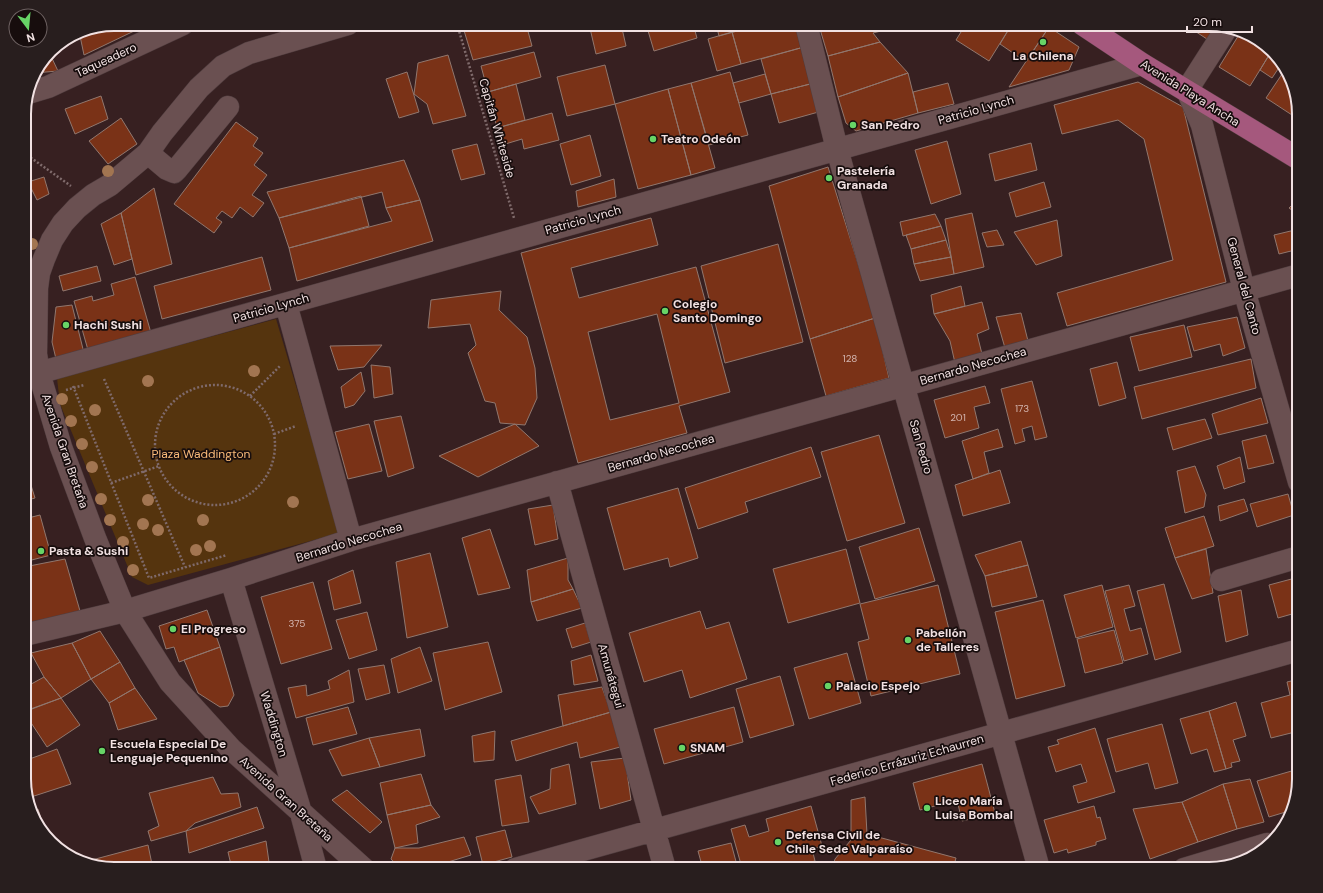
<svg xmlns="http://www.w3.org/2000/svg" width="1323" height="893" font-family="'DM Sans',sans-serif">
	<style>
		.green { fill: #55340e }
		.building { fill: #7a3217; stroke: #91776e; fill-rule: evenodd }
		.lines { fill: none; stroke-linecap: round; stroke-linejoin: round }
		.minor-casing { stroke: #503d3f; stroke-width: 23 }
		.major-casing { stroke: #503d3f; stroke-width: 23 }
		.path { stroke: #7f6a6b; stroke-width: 2.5; stroke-dasharray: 2 2; stroke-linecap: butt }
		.minor { stroke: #6a5051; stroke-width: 22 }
		.major { stroke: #a5587d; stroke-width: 22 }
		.tree { fill: #a27551 }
		.poi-dot { fill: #67d466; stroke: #170d0d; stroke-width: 1.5 }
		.labels { text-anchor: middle; stroke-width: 3.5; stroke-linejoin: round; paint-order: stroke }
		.number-label { font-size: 10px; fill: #d3b5af }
		.poi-label { font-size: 12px; font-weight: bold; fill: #f1e1e2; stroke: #170d0d; text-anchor: start }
		.street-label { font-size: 12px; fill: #f1e1e2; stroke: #170d0d }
		.park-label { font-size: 12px; fill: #f9ba79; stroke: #170d0d }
		.rim { fill: none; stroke: #f1e1e2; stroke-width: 2 }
	</style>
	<rect width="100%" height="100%" fill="#372021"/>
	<path class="green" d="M276,319L340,533L148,585L132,577L60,404L57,378Z"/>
	<path class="building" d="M114,24H129L132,32L84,55L79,31Z
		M129,24H150L132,32Z
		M462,24H526L532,46L473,60Z
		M589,24H621L626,46L596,54Z
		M646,24H693L697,38L654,51Z
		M716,24H763L719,36Z
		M763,24H798L804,47L741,64L732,32Z
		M831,24H890L885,30L873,33L880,42L828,56L820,29Z
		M954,24H966L963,29Z
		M966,24H1012L989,61L956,40Z
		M1012,24H1045L1049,27L1026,62L1000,44Z
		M1184,24H1209L1219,27L1210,41Z
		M1049,27L1079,47L1069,70L1009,87Z
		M79,31L80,36L63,42Z
		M732,32L741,64L717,71L708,39Z
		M1240,33L1259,39L1271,52L1250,86L1219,67Z
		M880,42L908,73L838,97L828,56Z
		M804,47L814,83L771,94L761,59Z
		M49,52L58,71L34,73Z
		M534,52L541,77L488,92L481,66Z
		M448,55L466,116L433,124L427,104L414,94L418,63Z
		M1269,55L1282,63L1272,78L1260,70Z
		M605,65L615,104L567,116L557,77Z
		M1286,68L1297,108L1292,115L1266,98Z
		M407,72L419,112L399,118L386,79Z
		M730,72L748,135L709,145L691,83Z
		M908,73L918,113L856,131L846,123L838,97Z
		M765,74L771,94L739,103L733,83Z
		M1138,82L1183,107L1226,282L1067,326L1057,293L1173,260L1144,139L1118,120L1062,134L1054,105Z
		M691,83L715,168L691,175L668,89Z
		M814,83L822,111L779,123L771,94Z
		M948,83L954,104L918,113L913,92Z
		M516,84L525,120L497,128L488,92Z
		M668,89L691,175L638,189L615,104Z
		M101,96L108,119L75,134L65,109Z
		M552,113L559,140L524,149L522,139L502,145L497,128Z
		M121,118L137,144L108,164L89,141Z
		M236,122L258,138L253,146L263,153L254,165L267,175L252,195L264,203L253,217L240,207L232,218L222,211L216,218L222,222L214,233L174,204Z
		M590,135L601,176L571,185L560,144Z
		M947,141L961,194L931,204L915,150Z
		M1031,143L1037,170L995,181L989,154Z
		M477,144L485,174L461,180L452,150Z
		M404,160L420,200L386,208L382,192L279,218L267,192Z
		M828,167L875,318L810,339L769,186Z
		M44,177L49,194L37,200L28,182Z
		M614,179L616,197L578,207L576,191Z
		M24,182H28L27,205L24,206Z
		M1044,182L1051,207L1016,217L1009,193Z
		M154,188L172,264L136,275L121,213Z
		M361,196L369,226L289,248L279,218Z
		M1299,198V215L1289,208Z
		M420,200L433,241L297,281L289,248L392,221L386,208Z
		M121,213L132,259L114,265L101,224Z
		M972,213L984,267L954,274L945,219Z
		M935,214L941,226L903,236L900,222Z
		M651,218L658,245L571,268L579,298L696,267L730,392L679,406L687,433L578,463L521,253ZM657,314L679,403L610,420L588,332Z
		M1057,220L1062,256L1036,265L1014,232Z
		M941,226L946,240L911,249L906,235Z
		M1299,229V249L1279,254L1274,235Z
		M997,230L1004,245L987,247L982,233Z
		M946,240L951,257L914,264L911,249Z
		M778,244L803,342L725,363L701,266Z
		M262,257L271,290L162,319L154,286Z
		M951,257L954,274L920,281L914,264Z
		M97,266L101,281L63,291L59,276Z
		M135,277L151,333L88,350L74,301L92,296L93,301L114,295L111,284Z
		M961,286L965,306L934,314L931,295Z
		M501,291L499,310L527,337L535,368L537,398L525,425L500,423L495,403L485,401L468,353L476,345L470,324L428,328L431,300Z
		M982,302L989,329L977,334L982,354L955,363L950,341L934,314Z
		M72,305L84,353L56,359L52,342L56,307Z
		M1021,313L1028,341L1005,348L996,317Z
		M1237,317L1245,348L1223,356L1220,344L1194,351L1187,327Z
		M875,318L889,378L826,396L810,339Z
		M1184,325L1192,357L1139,371L1130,337Z
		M382,345L364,367L338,370L330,346Z
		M1251,359L1256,388L1142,419L1134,387Z
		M1117,362L1126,398L1099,406L1090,369Z
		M371,365L390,367L393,394L374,398Z
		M1299,371V383L1294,379Z
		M361,372L365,391L354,405L345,408L341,387Z
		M1032,381L1047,437L1035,440L1032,426L1022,429L1025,441L1015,444L1001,389Z
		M985,386L990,403L974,407L979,428L945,438L934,400Z
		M1261,398L1268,423L1218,435L1212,414Z
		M401,416L414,468L388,477L374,421Z
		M1205,419L1212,438L1173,450L1167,428Z
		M369,424L382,471L348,479L335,432Z
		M515,424L539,446L478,477L439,456Z
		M998,429L1003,447L984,452L989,473L973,479L962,441Z
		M879,435L905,523L847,541L821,452Z
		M1266,435L1274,463L1248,469L1242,441Z
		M811,447L821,477L745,502L748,512L698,529L685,488Z
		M1240,457L1245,482L1224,489L1217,466Z
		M24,463L35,498L24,501Z
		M1195,466L1206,495L1204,507L1185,513L1177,471Z
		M1000,470L1010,503L963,516L955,485Z
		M678,488L698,558L670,567L668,558L624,570L607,508Z
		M1288,494L1294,515L1257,527L1250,504Z
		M1244,499L1248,511L1220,521L1218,506Z
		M553,505L558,539L535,545L528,509Z
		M40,515L51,555L24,562V519Z
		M1204,516L1214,546L1175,558L1165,528Z
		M919,528L935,581L875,599L859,547Z
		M490,529L510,588L478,595L462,538Z
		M1021,541L1028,565L985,576L975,555Z
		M846,549L860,603L788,623L773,569Z
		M1206,549L1213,593L1192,599L1175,558Z
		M430,553L448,627L407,638L396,562Z
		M568,558V580L573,589L531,602L527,570Z
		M65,559L80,611L32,623L24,615V567Z
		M1028,565L1037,597L992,607L985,576Z
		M353,570L361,603L334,610L328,581Z
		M1299,577V612L1278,618L1269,585Z
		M313,582L332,649L281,664L261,597Z
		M1164,584L1181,652L1155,660L1137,591Z
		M938,585L960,674L871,696L858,642L869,639L860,604Z
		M1102,585L1113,627L1076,638L1064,595Z
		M1129,585L1135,606L1124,609L1130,631L1141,628L1148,654L1124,661L1105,591Z
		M573,589L582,608L537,621L531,602Z
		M1241,590L1248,635L1226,642L1218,596Z
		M1043,600L1065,686L1016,699L995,612Z
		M207,610L220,647L179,662L174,647L166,649L159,626Z
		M700,611L706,629L729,622L747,679L690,698L682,670L644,682L629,633Z
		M367,612L377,650L349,659L336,620Z
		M585,623L591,642L572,648L566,629Z
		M1114,630L1123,663L1085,673L1077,639Z
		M100,631L120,662L91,679L72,643Z
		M488,642L502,692L445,710L433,653Z
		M72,643L91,679L61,698L44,677L31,653Z
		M220,647L234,695L228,706L220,707L198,693L184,660Z
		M420,647L432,681L398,693L391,659Z
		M847,653L861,703L809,719L794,668Z
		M591,655L598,681L574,685L571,661Z
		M120,662L135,688L109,703L91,679Z
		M384,665L390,693L366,700L358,669Z
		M349,670L354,702L296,718L288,688L306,685L307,696L330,689L328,681Z
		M780,676L794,725L750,738L736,689Z
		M44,677L61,698L25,711L24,710V688Z
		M1299,679V731L1271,738L1261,703L1290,695L1287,682Z
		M602,687L611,712L563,726L558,695Z
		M135,688L157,719L118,730L109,703Z
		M61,698L80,725L47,747L24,712Z
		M1236,702L1246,736L1233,740L1240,761L1231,763L1232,767L1226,769L1209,711Z
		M348,707L357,734L313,745L306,718Z
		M734,707L743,742L664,764L654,729Z
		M1209,711L1226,769L1214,772L1207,749L1191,754L1180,719Z
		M611,712L620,747L580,758L577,742L516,761L511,741Z
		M1162,724L1178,783L1155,789L1148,763L1116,772L1107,739Z
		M1095,728L1115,792L1078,803L1073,786L1087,782L1081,764L1056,772L1048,747L1059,744L1057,740Z
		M420,729L425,756L380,767L369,738Z
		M495,731L494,760L474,762L472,736Z
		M369,738L380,767L342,776L329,750Z
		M57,749L71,784L28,798L24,785V761Z
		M625,758L631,800L600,809L591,762Z
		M569,764L576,804L539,814L530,797L550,789L551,769Z
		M982,764L995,813L962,821L957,800L920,810L913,783Z
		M1295,770L1298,781L1289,811L1269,817L1257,781Z
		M421,774L431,805L387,815L380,783Z
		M521,775L529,822L502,826L495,780Z
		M213,777L221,794L238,793L241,807L195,823L186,831L151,841L148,831L159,826L149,793Z
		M1250,779L1264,822L1237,829L1223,784Z
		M1223,784L1237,829L1198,842L1182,802Z
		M347,790L382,822L370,833L332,800Z
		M865,797L867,834L956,858L953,869H832L835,859L851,840V800Z
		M1182,802L1198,842L1150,859L1133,809Z
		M431,805L440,817L416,825L418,843L395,848L387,815Z
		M811,806L822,846L812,849L815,861L798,865L796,869H751L750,866L742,868L731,829L745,825L749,837L769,831L766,819Z
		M1094,806L1097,818L1100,817L1106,839L1096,842V845L1068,853L1067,849L1054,853L1044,820Z
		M257,807L264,828L189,853L186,831Z
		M38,809L46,834L36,824L32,811Z
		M505,830L512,857L483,865L476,837Z
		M464,837L471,855L425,869H400L391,859L395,848H419Z
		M266,841L270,869H232L228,852Z
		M731,843L738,869H703L698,851Z
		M148,845L153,869H114L88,861Z"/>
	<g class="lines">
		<g class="minor-casing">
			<path id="minor" d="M348,24L249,53L223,66L199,88L162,133L148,153L110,185L93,195L77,208L63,223L52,240L44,259L39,273L37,288L36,354L39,373L61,447L95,538L125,611L170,682L231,749L364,869
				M806,24L837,149L1039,869
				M1226,29L1187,90L1202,125L1244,290L1299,482
				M28,93L48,87L183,24
				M148,153L167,169L174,172L177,169L228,107
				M286,304L351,540
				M24,377L1142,64
				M557,482L665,869
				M231,579L301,813L316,869
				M1221,580L1299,557
				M24,635L125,611L231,579L351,540L1299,275
				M515,869L1299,650
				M1184,869L1267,844"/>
		</g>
		<g class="major-casing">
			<path id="major" d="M1082,24L1142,64L1299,159"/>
		</g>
		<path class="path" d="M457,24L514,218
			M24,153L71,186
			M104,379L185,567
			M155 445a60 60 0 1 1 120 0a60 60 0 1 1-120 0Z
			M73,386L149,578L227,555
			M66,390L84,385
			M250,396L281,365
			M274,434L296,426
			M111,483L159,466"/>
		<use href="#minor" class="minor"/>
		<use href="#major" class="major"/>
	</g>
	<g class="tree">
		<circle cx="108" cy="171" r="6"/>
		<circle cx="32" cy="244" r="6"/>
		<circle cx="254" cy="371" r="6"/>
		<circle cx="148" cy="381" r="6"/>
		<circle cx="62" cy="399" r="6"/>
		<circle cx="95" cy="410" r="6"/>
		<circle cx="71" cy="421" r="6"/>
		<circle cx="82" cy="444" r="6"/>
		<circle cx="92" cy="467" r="6"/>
		<circle cx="101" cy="499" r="6"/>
		<circle cx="148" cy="500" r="6"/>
		<circle cx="293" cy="502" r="6"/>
		<circle cx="110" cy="520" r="6"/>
		<circle cx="203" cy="520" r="6"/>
		<circle cx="143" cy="524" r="6"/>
		<circle cx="158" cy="530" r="6"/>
		<circle cx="123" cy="542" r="6"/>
		<circle cx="210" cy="546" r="6"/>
		<circle cx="196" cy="550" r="6"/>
		<circle cx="133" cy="570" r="6"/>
	</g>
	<g class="poi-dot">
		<circle cx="1043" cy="42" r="4"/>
		<circle cx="853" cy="125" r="4"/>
		<circle cx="653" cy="139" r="4"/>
		<circle cx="829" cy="178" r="4"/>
		<circle cx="665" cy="311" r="4"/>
		<circle cx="66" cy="325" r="4"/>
		<circle cx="41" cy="551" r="4"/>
		<circle cx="173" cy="629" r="4"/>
		<circle cx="908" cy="640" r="4"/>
		<circle cx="828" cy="686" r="4"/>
		<circle cx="682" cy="748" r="4"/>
		<circle cx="102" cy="751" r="4"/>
		<circle cx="927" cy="808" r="4"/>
		<circle cx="778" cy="842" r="4"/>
	</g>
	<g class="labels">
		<g class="number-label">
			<text x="850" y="362">128</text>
			<text x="1022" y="412">173</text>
			<text x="958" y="421">201</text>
			<text x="297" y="627">375</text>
		</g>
		<g class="poi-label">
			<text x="1043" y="60" text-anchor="middle">La Chilena</text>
			<text x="861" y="129">San Pedro</text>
			<text x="661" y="143">Teatro Odeón</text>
			<text x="837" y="175">Pastelería<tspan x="837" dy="14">Granada</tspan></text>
			<text x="673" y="308">Colegio<tspan x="673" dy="14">Santo Domingo</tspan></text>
			<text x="74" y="329">Hachi Sushi</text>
			<text x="49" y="555">Pasta &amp; Sushi</text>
			<text x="181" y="633">El Progreso</text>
			<text x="916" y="637">Pabellón<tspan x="916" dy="14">de Talleres</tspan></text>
			<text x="836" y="690">Palacio Espejo</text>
			<text x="110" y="748">Escuela Especial De<tspan x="110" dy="14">Lenguaje Pequenino</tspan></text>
			<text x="690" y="752">SNAM</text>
			<text x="935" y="805">Liceo María<tspan x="935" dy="14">Luisa Bombal</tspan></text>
			<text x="786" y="839">Defensa Civil de<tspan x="786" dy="14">Chile Sede Valparaíso</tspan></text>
		</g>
		<g class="street-label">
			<text transform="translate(106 60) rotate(-25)" y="4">Taqueadero</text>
			<text transform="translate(1190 93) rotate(32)" y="4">Avenida Playa Ancha</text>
			<text transform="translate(976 110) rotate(-16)" y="4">Patricio Lynch</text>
			<text transform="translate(497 128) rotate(74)" y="4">Capitán Whiteside</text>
			<text transform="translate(583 220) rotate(-16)" y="4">Patricio Lynch</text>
			<text transform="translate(1244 286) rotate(75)" y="4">General del Canto</text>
			<text transform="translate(271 308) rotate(-16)" y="4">Patricio Lynch</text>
			<text transform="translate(973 366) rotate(-16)" y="4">Bernardo Necochea</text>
			<text transform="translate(921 447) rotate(74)" y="4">San Pedro</text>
			<text transform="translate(65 451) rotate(71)" y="4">Avenida Gran Bretaña</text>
			<text transform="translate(661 453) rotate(-16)" y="4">Bernardo Necochea</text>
			<text transform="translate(349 542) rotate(-17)" y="4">Bernardo Necochea</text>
			<text transform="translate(611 676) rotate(74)" y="4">Amunátegui</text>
			<text transform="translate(274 724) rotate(73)" y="4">Waddington</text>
			<text transform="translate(907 760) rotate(-16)" y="4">Federico Errázuriz Echaurren</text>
			<text transform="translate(286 799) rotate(42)" y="4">Avenida Gran Bretaña</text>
		</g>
		<g class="park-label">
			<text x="201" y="458">Plaza Waddington</text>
		</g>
	</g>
	<path d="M0 0H1323V893H0ZM114 31H1209A83 83 0 0 1 1292 114V779A83 83 0 0 1 1209 862H114A83 83 0 0 1 31 779V114A83 83 0 0 1 114 31Z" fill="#281e1e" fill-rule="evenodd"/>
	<path class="rim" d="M114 31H1209A83 83 0 0 1 1292 114V779A83 83 0 0 1 1209 862H114A83 83 0 0 1 31 779V114A83 83 0 0 1 114 31Z"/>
	<g transform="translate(28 28) rotate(164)"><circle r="19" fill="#170d0d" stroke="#6e6262"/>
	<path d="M0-3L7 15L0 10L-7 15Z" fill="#67d466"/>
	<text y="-6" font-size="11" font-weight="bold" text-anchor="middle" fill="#f1e1e2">N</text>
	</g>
	<path d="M1187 26v6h65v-6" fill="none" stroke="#f1e1e2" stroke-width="2"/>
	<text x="1193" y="26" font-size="12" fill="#f1e1e2" stroke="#170d0d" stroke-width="3" paint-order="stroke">20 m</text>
</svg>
